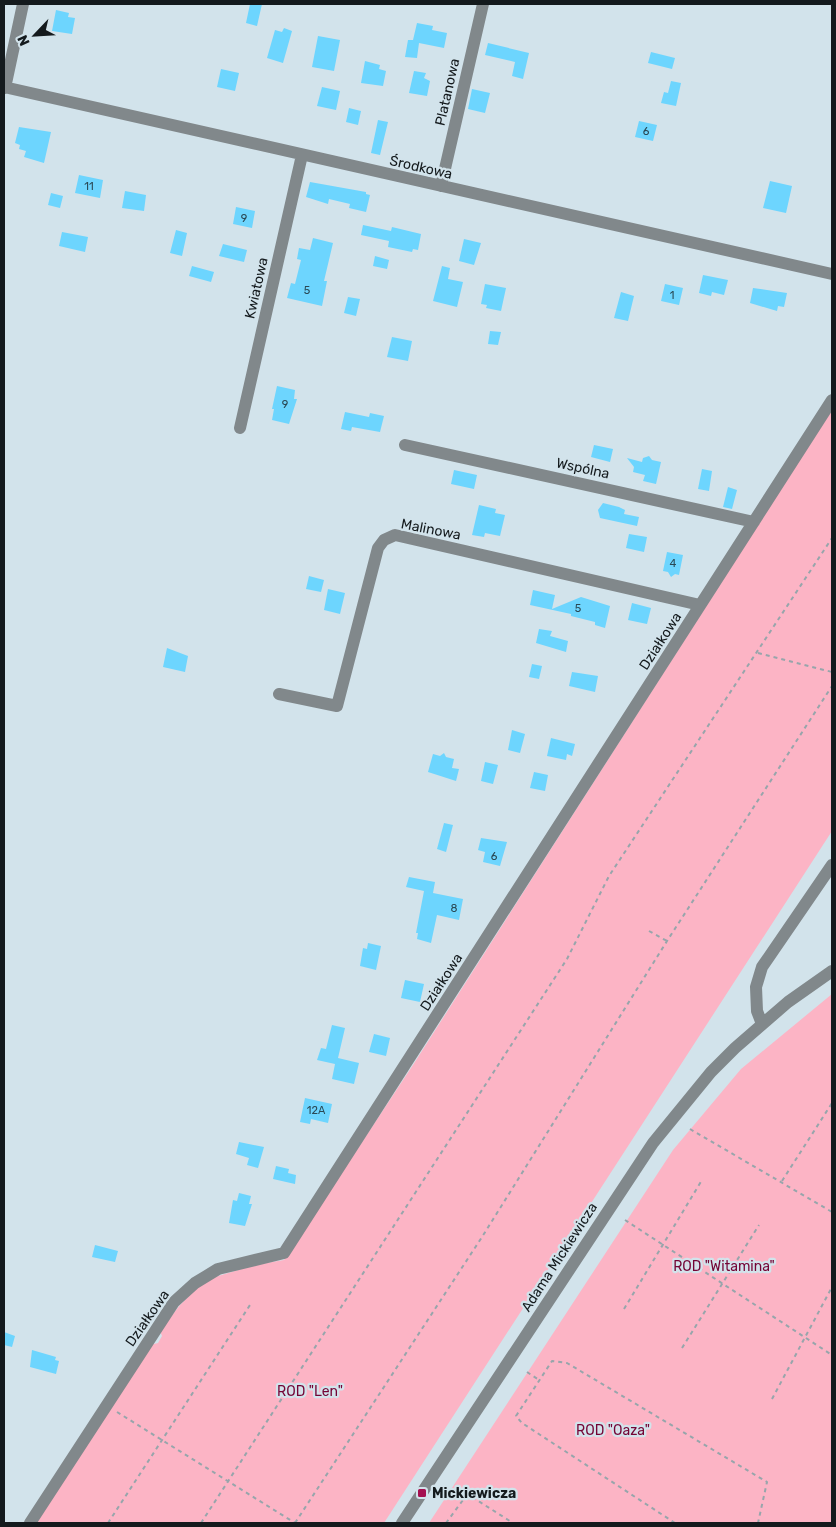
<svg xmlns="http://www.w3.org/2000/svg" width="836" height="1527" font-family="Rubik,sans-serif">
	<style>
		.green { fill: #fcb4c5 }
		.building { fill: #6dd5fe }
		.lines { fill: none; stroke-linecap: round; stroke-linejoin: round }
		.path { stroke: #97a5ab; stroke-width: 2; stroke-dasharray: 4 4; stroke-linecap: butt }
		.minor { stroke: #81888b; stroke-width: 12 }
		.poi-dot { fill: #a41050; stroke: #d2e3eb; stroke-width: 2 }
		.labels { text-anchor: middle; stroke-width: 4.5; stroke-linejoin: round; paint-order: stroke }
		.number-label { font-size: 11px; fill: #2a4955 }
		.street-label { font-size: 14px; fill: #141a1d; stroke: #d2e3eb }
		.park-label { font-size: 14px; fill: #740435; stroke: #d2e3eb }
		.poi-label { font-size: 14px; font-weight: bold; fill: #141a1d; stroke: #d2e3eb; text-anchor: start }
	</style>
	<rect width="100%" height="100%" fill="#d2e3eb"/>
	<path class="green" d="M832,409V831L384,1523H35L150,1345L158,1343L162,1336L160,1331L180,1305L205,1280L255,1265L284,1260L413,1065Z
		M832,994V1523H429L673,1150L741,1069Z"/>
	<path class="building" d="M250,4H262L257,26L246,23Z
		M56,10L69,13L68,17L75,18L72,34L52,31Z
		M417,23L433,26L432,30L447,33L444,48L419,43L417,58L405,57L408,40H413Z
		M284,28L292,31L283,63L267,58L275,30L282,32Z
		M318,36L340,40L334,71L312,67Z
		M488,43L529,53L523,79L512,76L515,62L485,55Z
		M651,52L675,58L672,69L648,63Z
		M365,61L380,65L379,69L386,71L383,86L361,83Z
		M221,69L239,73L235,91L217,87Z
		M414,71L426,73L424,78L430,81L427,96L409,93Z
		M671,81L681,83L676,106L661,103L664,92L668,93Z
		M322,87L340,91L336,110L317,106Z
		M472,89L490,93L485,113L468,109Z
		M349,108L361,111L358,125L346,122Z
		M378,120L388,122L380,155L371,153Z
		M639,121L657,125L653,141L635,137Z
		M19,127L51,132L44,163L24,157L26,151L19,149L20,145L15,143Z
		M79,175L103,180L100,198L75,193Z
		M770,181L792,186L786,213L763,208Z
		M310,182L366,192V194L370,195L366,212L349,208L350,204L329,199L328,204L306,197Z
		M125,191L146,195L144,211L122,208Z
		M51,193L63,196L60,208L48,205Z
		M236,207L255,211L252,228L233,224Z
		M363,225L391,231L392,227L421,234L418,250L413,249L412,252L388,247L389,241L361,235Z
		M176,230L187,233L182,256L170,253Z
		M62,232L88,237L85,252L59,246Z
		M313,238L333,243L324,281H327L322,306L287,298L291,283L295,284L301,260L297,259L299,248L310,250Z
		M464,239L481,243L474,265L459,261Z
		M223,244L247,250L244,262L219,256Z
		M375,256L389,260L387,269L373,266Z
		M192,266L214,272L211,282L189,276Z
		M442,266L450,268L448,279L463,282L457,307L433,301Z
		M703,275L728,280L724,295L712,292L711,296L699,293Z
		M485,284L506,288L501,311L486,308L487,305L481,304Z
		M665,284L683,288L679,305L661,301Z
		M753,288L787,293L784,307L778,306L777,311L750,303Z
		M621,292L634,296L628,321L614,318Z
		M348,297L360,299L356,316L344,313Z
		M490,331L501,332L498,345L488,344Z
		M392,337L412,341L408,361L387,357Z
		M277,386L295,390L294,399H297L289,424L272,420L274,409H272Z
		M345,412L369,417L370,413L384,416L380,432L352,427L351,431L341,429Z
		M594,445L613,449L610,462L591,457Z
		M649,456L652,460L661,462L656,484L643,481L645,475L633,472L634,467L627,458L642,462L643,458Z
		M702,469L712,471L709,491L698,489Z
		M454,470L477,475L474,489L451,484Z
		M728,487L737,490L732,509L723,507Z
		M603,503L619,507L625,510L624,514L639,517L637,526L600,518L598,510Z
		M479,505L496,509L495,513L505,515L500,536L485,533L484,537L472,535Z
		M629,534L647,537L644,552L626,548Z
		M667,552L683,555L679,575L675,574L671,577L668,572L663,571Z
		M309,576L324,580L321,592L306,589Z
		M328,589L345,593L340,614L324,610Z
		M533,590L555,595L552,609L581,597L610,606L605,628L595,625V622L571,616V614L530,605Z
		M632,603L651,608L647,624L628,620Z
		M539,629L552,631L550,636L568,641L566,652L536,643Z
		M167,648L188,656L185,672L163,667Z
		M532,664L542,666L539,679L529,677Z
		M572,672L598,676L595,692L569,686Z
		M512,730L525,734L520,753L508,750Z
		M551,738L575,744L572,756L567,754L566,760L547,756Z
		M444,753L446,757L454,759L452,768L459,769L456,781L428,772L433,754L440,756Z
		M485,762L498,765L493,784L481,781Z
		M534,772L548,775L545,791L530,788Z
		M444,823L453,825L446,852L437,849Z
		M481,838L507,842L500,866L483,862L485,852L478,850Z
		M409,877L435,882L433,893L463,899L459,920L437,915L431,943L417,939L418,933H416L424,891L406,887Z
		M368,943L381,946L376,970L360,966L363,948L367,949Z
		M405,980L424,984L420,1002L401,998Z
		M332,1025L345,1028L338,1058L359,1063L354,1084L332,1079L335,1064L317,1060L321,1048L326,1049Z
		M374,1034L390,1038L386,1056L369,1052Z
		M305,1098L332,1104L328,1123L311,1119L310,1124L300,1122Z
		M239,1142L264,1147L258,1168L247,1165L249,1158L236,1154Z
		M276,1166L289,1169L288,1173L296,1175L295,1184L273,1179Z
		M239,1193L251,1196L249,1204H252L245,1226L229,1223L233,1200L237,1201Z
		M95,1245L118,1251L115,1262L92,1257Z
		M4,1332L15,1336L12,1347L4,1345Z
		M32,1350L56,1357L55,1360L59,1361L56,1374L30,1367Z"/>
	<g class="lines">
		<path class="path" d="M758,653L832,672
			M649,931L667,941
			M690,1129L832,1212
			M782,1181L832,1103
			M625,1220L832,1355
			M624,1309L702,1180
			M682,1348L759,1225
			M527,1372L539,1380
			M772,1399L832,1287
			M117,1412L295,1523
			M108,1523L250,1305
			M201,1523L567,959L609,876L832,538
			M295,1523L482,1237L667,941L832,686
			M446,1523L466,1496L472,1497L513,1523
			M675,1523L522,1423L516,1416L552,1361L567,1363L767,1482L758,1523"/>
		<path class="minor" d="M4,87L832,274
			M5,88L23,4
			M441,186L483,4
			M240,428L302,155
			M405,445L754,522
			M279,694L337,706L378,548L384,540L395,535L700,605
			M762,1024L757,1011L756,987L762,967L832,865
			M30,1523L174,1302L195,1283L218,1269L284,1253L832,400
			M402,1523L653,1143L711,1072L735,1048L788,1002L832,971"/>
	</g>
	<rect class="poi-dot" x="417" y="1488" width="10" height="10" rx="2.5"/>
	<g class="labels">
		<g class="number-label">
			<text x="646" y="135">6</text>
			<text x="89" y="190">11</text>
			<text x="244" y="222">9</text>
			<text x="307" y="294">5</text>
			<text x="672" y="299">1</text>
			<text x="285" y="408">9</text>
			<text x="673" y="567">4</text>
			<text x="578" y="612">5</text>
			<text x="494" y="860">6</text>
			<text x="454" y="912">8</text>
			<text x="316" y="1114">12A</text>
		</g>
		<g class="street-label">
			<text transform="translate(447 92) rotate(-77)" y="5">Platanowa</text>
			<text transform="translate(421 167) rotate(13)" y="5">Środkowa</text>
			<text transform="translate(256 288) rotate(-77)" y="5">Kwiatowa</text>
			<text transform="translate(583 468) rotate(12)" y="5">Wspólna</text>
			<text transform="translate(431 529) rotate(11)" y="5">Malinowa</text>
			<text transform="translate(660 641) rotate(-57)" y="5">Działkowa</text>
			<text transform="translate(441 982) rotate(-57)" y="5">Działkowa</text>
			<text transform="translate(559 1257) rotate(-57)" y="5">Adama Mickiewicza</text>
			<text transform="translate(147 1318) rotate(-55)" y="5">Działkowa</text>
		</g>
		<g class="park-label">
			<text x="724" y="1271">ROD "Witamina"</text>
			<text x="310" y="1396">ROD "Len"</text>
			<text x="613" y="1435">ROD "Oaza"</text>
		</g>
		<g class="poi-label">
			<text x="432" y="1498">Mickiewicza</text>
		</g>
	</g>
	<rect width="836" height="1527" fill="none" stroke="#141a1d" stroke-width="10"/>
	<g transform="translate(35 35) rotate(245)" stroke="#d2e3eb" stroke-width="4" paint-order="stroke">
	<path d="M0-4L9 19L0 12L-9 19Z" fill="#141a1d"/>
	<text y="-8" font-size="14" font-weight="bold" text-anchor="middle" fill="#141a1d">N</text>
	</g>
</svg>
